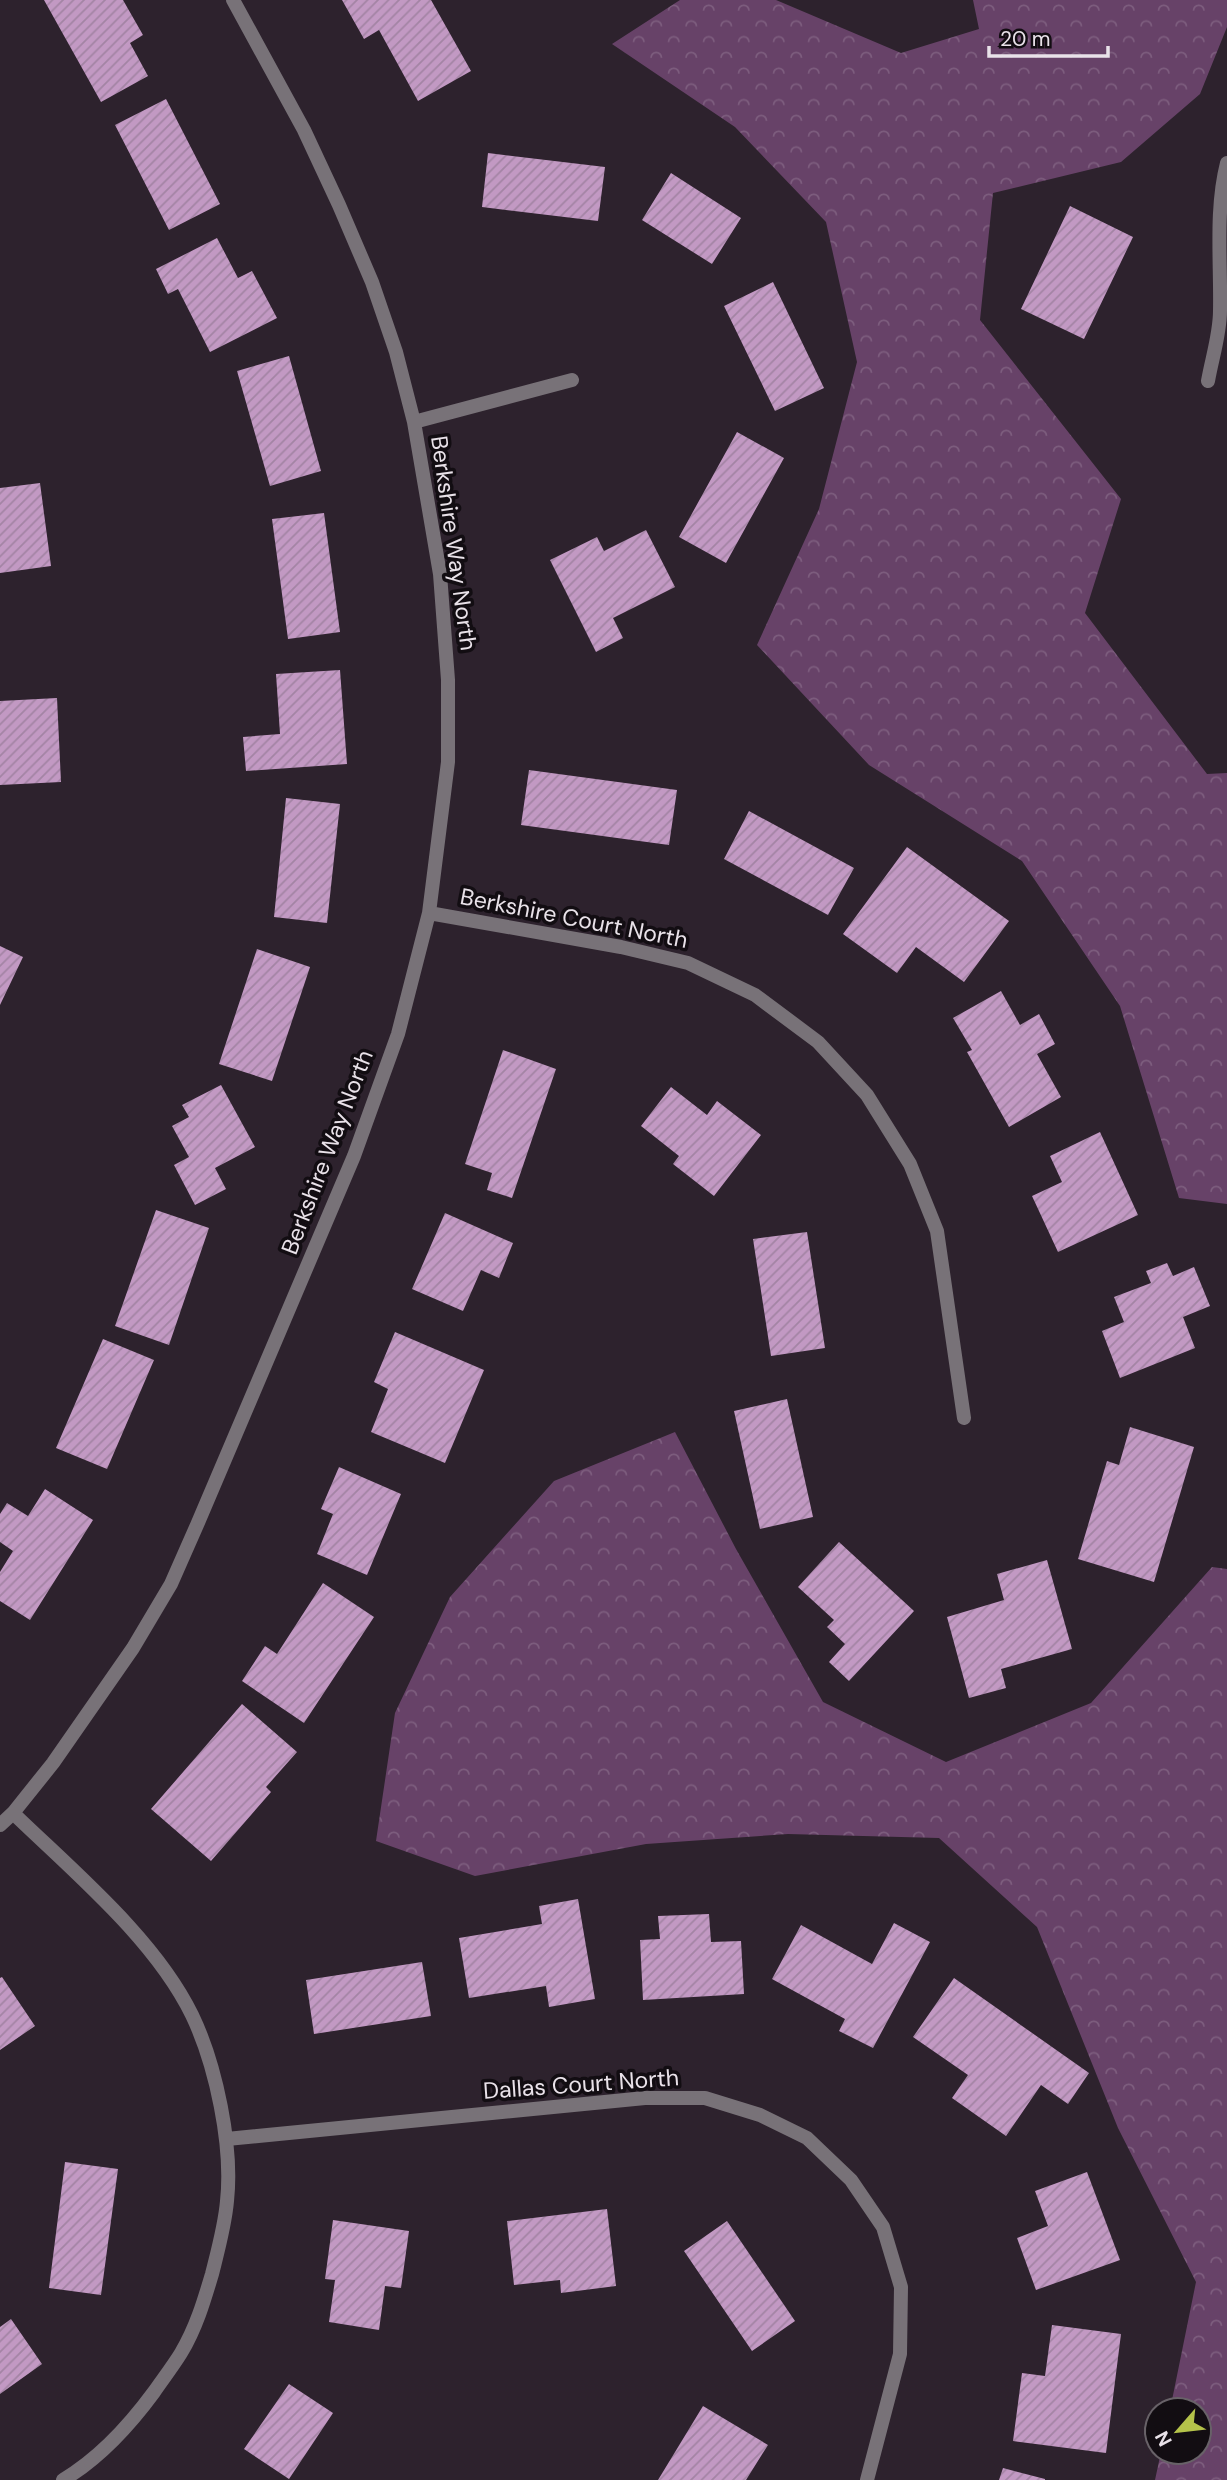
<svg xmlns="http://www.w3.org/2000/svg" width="1227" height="2480" font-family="'DM Sans',sans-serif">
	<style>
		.forest { fill: url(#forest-crowns) }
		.building { fill: url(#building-hatch) }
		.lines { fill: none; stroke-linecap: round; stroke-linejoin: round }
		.minor { stroke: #787278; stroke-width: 14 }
		.labels { text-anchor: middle; stroke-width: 7; stroke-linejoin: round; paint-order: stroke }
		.street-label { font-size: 23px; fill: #e9e2e9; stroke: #120d12 }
	</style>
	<defs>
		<pattern id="forest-crowns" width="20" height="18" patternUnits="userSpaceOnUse" patternTransform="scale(1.75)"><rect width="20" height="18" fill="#674268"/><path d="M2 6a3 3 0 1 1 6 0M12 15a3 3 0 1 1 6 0" fill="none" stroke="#7d5d7e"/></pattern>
		<pattern id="building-hatch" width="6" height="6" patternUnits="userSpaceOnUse" patternTransform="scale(1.75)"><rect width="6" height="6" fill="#c299c3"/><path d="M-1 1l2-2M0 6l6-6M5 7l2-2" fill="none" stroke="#a384a4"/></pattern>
	</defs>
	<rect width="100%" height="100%" fill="#2d222d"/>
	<path class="forest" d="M680,0H776L901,53L979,29L973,0H1227V27L1200,94L1121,162L993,193L980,320L1121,499L1085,613L1207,774L1227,773V1204L1179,1198L1120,1006L1022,861L869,765L757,645L819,509L857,362L826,222L735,127L612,44Z
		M675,1432L736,1549L823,1702L946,1762L1091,1703L1212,1567L1227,1569V2480H1155L1161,2452H1199V2410H1170L1196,2282L1118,2128L1037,1927L939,1838L788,1834L646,1844L475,1876L376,1841L395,1713L450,1597L554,1481Z"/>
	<path class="building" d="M44,0H123L143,35L130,43L148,76L101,102Z
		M342,0H431L471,71L418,101L379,30L364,39Z
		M166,99L220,204L169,230L115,125Z
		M488,153L605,167L598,221L482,207Z
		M671,173L741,218L712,264L642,220Z
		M1070,206L1133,237L1084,339L1021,309Z
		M217,238L238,278L252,271L277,318L210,352L178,289L168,294L156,269Z
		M773,282L824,388L775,411L724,306Z
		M289,356L321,471L270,486L237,371Z
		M737,432L784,458L726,563L679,537Z
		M40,483L51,566L0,573V488Z
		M324,513L340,632L288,639L272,519Z
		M646,530L675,587L613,618L623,638L596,652L550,560L597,537L604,551Z
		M340,670L347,764L246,771L243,737L280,734L276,674Z
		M57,698L61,782L0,785V701Z
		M529,770L677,790L669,845L521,825Z
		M286,798L340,804L327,923L274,917Z
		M749,811L854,868L828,915L724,859Z
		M907,847L1009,921L964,982L916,947L897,973L843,934Z
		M0,946L23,957L0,1005Z
		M257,949L310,967L272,1081L219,1064Z
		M1001,991L1020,1025L1039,1014L1055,1044L1037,1054L1061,1097L1009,1127L967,1052L972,1050L953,1018Z
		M503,1050L556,1069L512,1198L487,1190L492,1173L465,1164Z
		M221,1085L255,1147L215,1168L226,1189L195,1205L174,1165L189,1157L172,1126L189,1117L182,1105Z
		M671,1087L707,1115L717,1101L761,1135L714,1196L673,1164L679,1156L641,1126Z
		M1100,1132L1138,1215L1058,1252L1032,1196L1062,1182L1050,1156Z
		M156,1210L209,1228L169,1345L115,1326Z
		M445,1213L513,1243L499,1278L481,1270L463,1311L412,1289Z
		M807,1232L825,1348L771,1356L753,1239Z
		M1167,1263L1173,1276L1194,1267L1210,1306L1183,1317L1195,1348L1120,1378L1102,1331L1124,1322L1114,1297L1151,1283L1146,1271Z
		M395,1332L484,1370L445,1463L371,1432L388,1389L374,1382Z
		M103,1339L154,1360L107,1469L56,1448Z
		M787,1399L813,1517L760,1529L734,1411Z
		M1130,1427L1194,1447L1154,1582L1078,1559L1107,1461L1119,1465Z
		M339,1467L401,1494L367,1575L317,1554L333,1514L321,1509Z
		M45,1489L93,1520L30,1620L0,1601V1572L13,1551L0,1542V1514L7,1503L28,1516Z
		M839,1542L914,1611L849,1681L829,1662L845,1644L827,1627L834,1620L798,1587Z
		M1047,1560L1072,1649L1001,1669L1006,1688L969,1698L947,1617L1004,1600L997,1574Z
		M323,1583L374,1617L304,1723L242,1681L265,1646L277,1654Z
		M242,1704L297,1752L266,1787L271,1792L211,1861L151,1809Z
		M578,1899L595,1999L549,2007L546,1986L469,1998L459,1938L542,1924L539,1906Z
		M709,1914L711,1942L741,1941L744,1994L643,2000L640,1940L660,1939L658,1916Z
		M894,1923L930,1942L873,2048L839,2031L845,2019L772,1979L801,1925L872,1964Z
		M422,1962L431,2016L314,2034L306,1980Z
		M2,1977L35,2026L0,2050V1978Z
		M954,1978L1089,2073L1068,2104L1041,2085L1006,2136L952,2098L968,2075L913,2037Z
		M65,2162L118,2169L101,2295L49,2288Z
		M1087,2172L1120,2260L1036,2290L1017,2238L1048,2226L1035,2191Z
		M607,2209L616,2286L561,2293L560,2280L514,2285L507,2221Z
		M333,2220L409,2231L401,2288L385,2286L379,2330L329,2322L335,2280L325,2279Z
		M727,2221L795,2321L752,2351L684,2251Z
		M11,2319L42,2364L0,2394V2327Z
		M1052,2325L1121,2334L1106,2453L1013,2441L1022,2373L1045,2376Z
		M289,2384L333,2413L289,2479L244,2449Z
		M703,2406L768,2445L746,2480H658Z
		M1003,2468L1045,2479V2480H999Z"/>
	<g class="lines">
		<path class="minor" d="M1208,381C1212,358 1220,334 1220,311C1221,262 1215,210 1227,163
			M414,422L572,380
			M429,913L621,947L688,963L755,995L818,1042L867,1095L910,1164L937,1231L964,1418
			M13,1813C74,1872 155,1939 192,2015C216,2065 233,2146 227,2201C225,2225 218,2250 212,2274C204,2301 196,2328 181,2353C173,2366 163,2379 154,2392C129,2426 100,2458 63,2480
			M0,1825L13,1813L53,1763L133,1648L171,1584L197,1525L354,1156L398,1034L429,913L448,762V680L440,574L414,422L396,352L372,282L339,205L304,130L233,0
			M227,2139L645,2098H705L760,2115L807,2138L851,2180L883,2227L901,2287L900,2354L867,2480"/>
	</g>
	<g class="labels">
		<g class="street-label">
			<text transform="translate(454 543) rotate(82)" y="8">Berkshire Way North</text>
			<text transform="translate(574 918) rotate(11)" y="8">Berkshire Court North</text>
			<text transform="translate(327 1152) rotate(-69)" y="8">Berkshire Way North</text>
			<text transform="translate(581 2084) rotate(-4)" y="8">Dallas Court North</text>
		</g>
	</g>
	<g transform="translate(1178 2431) rotate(242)"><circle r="33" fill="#120d12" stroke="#686268" stroke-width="2"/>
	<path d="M0-5L12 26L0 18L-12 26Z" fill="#b4c24a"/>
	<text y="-10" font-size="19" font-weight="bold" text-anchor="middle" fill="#e9e2e9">N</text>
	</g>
	<path d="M989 46v10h119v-10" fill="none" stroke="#e9e2e9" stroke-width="3.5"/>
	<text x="1000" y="46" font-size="21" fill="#e9e2e9" stroke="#120d12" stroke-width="5" paint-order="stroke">20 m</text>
</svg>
